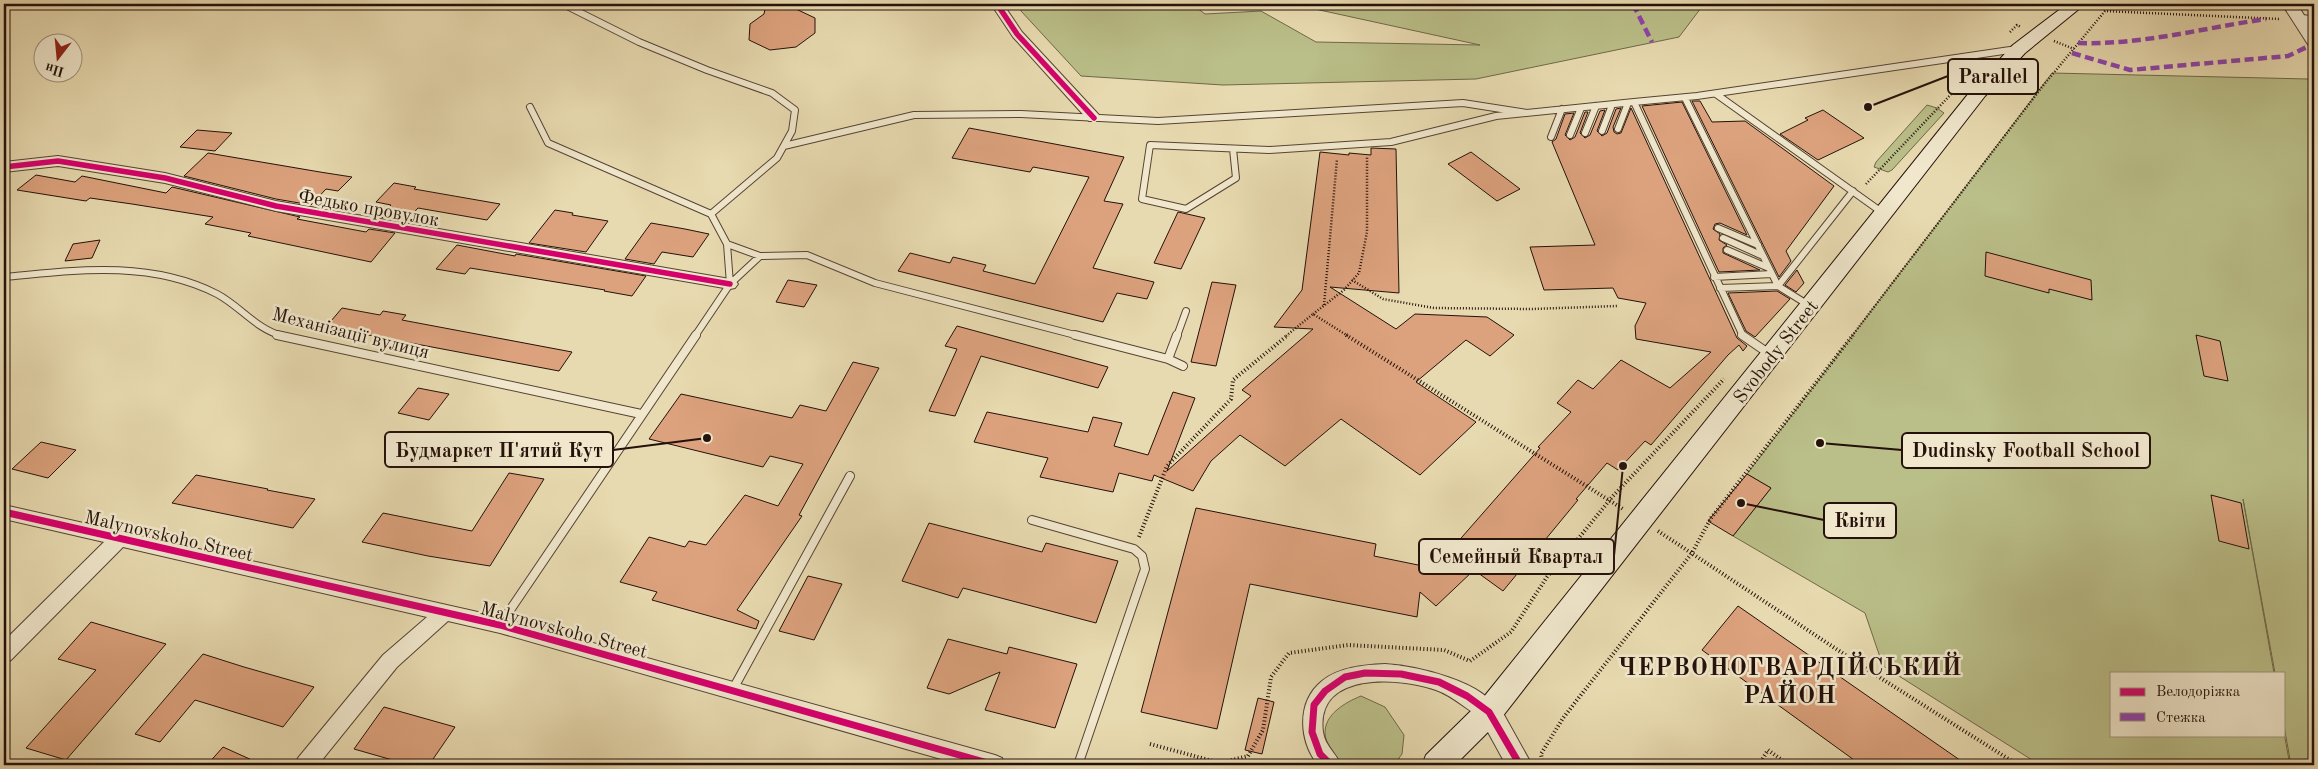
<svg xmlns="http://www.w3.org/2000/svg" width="2318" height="769" font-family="'Old Standard TT',serif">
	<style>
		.green { fill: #babe88; stroke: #6f6849 }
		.building { fill: #dca27d; stroke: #24110a }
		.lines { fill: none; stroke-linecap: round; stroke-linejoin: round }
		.service-far1-casing { stroke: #554334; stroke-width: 8 }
		.service-casing { stroke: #554334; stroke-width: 10 }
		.minor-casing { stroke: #554334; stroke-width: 2 }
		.tertiary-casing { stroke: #554334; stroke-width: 2 }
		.secondary-casing { stroke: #24110a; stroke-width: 2 }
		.path-far1 { stroke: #24110a; stroke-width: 2.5; stroke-dasharray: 1 2; stroke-linecap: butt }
		.path { stroke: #24110a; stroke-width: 4; stroke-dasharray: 1 2.5; stroke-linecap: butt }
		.service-far1 { stroke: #f0e7cc; stroke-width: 6 }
		.service { stroke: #f0e7cc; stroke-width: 8 }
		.minor { fill: #f0e7cc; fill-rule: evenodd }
		.tertiary { fill: #f0e7cc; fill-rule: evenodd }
		.secondary { fill: #f0e7cc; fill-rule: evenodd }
		.quiet { stroke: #8e44ad; stroke-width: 4.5; stroke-dasharray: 9 4.5; stroke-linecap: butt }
		.cycleway-far1-casing { stroke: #f0e7cc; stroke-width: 8 }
		.cycleway-casing { stroke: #f0e7cc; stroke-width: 10 }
		.cycleway-far1 { stroke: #d6006c; stroke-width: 5.5 }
		.cycleway { stroke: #d6006c; stroke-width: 7 }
		.labels { text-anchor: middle; stroke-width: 5; stroke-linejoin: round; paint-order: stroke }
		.street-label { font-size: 19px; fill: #24110a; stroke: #f0e7cc }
		.district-label { font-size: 24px; font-weight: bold; letter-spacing: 1px; fill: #24110a; stroke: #f0e7cc }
		.leader { fill: none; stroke: #24110a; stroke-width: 2 }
		.callout-dot { fill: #24110a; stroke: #f0e7cc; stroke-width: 2 }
		.callout { fill: #f0e7cc; stroke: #24110a; stroke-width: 2 }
		.callout-label { font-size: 20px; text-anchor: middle; font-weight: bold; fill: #24110a }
	</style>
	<rect width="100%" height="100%" fill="#e8dab0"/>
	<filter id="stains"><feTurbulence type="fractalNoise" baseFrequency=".004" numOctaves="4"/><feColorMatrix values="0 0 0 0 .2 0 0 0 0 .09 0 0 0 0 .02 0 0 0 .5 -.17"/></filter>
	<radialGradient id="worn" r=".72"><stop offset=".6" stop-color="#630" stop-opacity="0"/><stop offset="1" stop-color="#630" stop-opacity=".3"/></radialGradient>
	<path class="green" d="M1021,4H1192L1205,14L1261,11L1316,42L1480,45L1292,4H1704L1679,37L1476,79L1223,85L1081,76L1021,11Z
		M2052,73L2308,79L2314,91V765H2291L2284,726V673H2275L2243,499L2274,673H2112V735H2284V733L2290,765H2040L1883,666L1865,613L1733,536L1771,488L1747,474Z
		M1927,105L1937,108L1944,113L1892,170L1888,172L1874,167L1876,162Z
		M1361,696L1385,707L1404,735L1402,754L1394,765H1344C1311,735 1324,711 1361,696Z"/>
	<path class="building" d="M766,4H795L796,9L815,18V33L796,47L770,50L749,40L750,24L764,14Z
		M1692,101H1700L1712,122L1745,121L1834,186L1786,251L1791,261L1779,277Z
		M1682,102L1747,235L1720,223L1715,224L1713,229L1720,234L1719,240L1727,245L1723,248V253L1760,270L1719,272L1642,106Z
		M1621,108L1613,127L1614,132L1617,134L1621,133L1631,108L1737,338L1747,346L1743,351L1739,345L1728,355L1651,445L1645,441L1618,470L1607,463L1576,499L1578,500L1503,591L1474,570L1436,606L1420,592L1417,617L1250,584L1217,729L1141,712L1196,508L1376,544L1374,556L1423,566L1443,550L1448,553L1540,448L1538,447L1571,412L1557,403L1578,380L1593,389L1621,360L1670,388L1711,352L1636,339L1635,326L1646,303L1618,298L1613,288L1544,290L1530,247L1595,245L1552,142L1556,139L1565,114L1574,113L1565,135L1570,140L1575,137L1585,112H1588L1580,133L1585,138L1590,135L1600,111L1605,110L1597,131L1602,136L1607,133L1616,109Z
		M1823,110L1864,138L1818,160L1780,134L1808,120L1805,118Z
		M969,128L1124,157L1104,201L1123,204L1093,268L1154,282L1147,299L1117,293L1103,322L898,271L910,253L950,263L953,257L986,265L983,271L1035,284L1089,177L1033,167L1030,172L952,158Z
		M197,130L232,133L215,151L180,147Z
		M1371,148L1396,149L1399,293L1330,287L1396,329L1415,314L1487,317L1514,335L1490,356L1466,340L1416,382L1476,422L1420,475L1341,419L1285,466L1240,435L1211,461L1193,491L1154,475L1152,481L1119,473L1113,492L1040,477L1048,458L974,442L987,412L1088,432L1093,417L1122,423L1114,446L1148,455L1173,392L1195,398L1167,471L1251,396L1242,390L1313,329L1274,327L1302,290L1320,152L1349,155V153L1371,155Z
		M1471,152L1520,189L1497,201L1448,164Z
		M208,153L320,172L352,177L338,191L326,189L311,205L276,199L184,176Z
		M36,175L75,182L82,176L166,193L172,187L300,217L297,219L366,232L369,229L395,233L371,262L248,236L251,233L205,224L213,217L132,204L90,198L86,201L17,190Z
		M394,183L416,187L414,189L500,204L487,220L418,208L406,221L380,217L391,205L376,202Z
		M555,210L573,213L572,215L608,221L586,252L529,243Z
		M1178,212L1205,218L1181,269L1154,263Z
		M651,223L685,229L709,234L693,257L662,252L654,264L625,259Z
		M100,240L92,258L65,261L73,244Z
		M457,245L515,256L516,254L646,276L632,296L604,291L605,290L470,268L465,274L436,269Z
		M1986,252L2091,280L2092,300L2049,289V293L1985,276Z
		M1797,270L1804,283L1796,292L1785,285Z
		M788,280L817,285L804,307L776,302Z
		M1212,282L1236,285L1216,366L1191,362Z
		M1777,291L1790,299L1755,337L1746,331L1728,293Z
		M342,308L380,315L383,311L406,315L402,320L572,352L559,371L326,327Z
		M957,326L1108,367L1098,388L981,356L955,416L929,411L957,349L945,346Z
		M2196,335L2220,341L2228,381L2204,376Z
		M853,362L879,368L799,515L802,516L737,610L759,621L756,629L652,600L657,592L620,582L649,537L685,547L689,541L706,545L745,495L778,506L803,464L770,456L763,467L649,439L681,394L792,418L800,405L826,411Z
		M418,388L449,394L429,420L398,413Z
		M41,442L76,450L48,478L12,469Z
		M509,473L544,479L490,566L428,556L362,542L383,513L472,531Z
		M1747,474L1771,488L1733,536L1708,521Z
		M196,475L268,489L267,490L315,499L293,528L172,503Z
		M2211,495L2241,503L2249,549L2219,541Z
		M929,523L1042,552L1046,543L1118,561L1096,623L963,588L958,598L902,581Z
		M808,576L842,584L814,640L779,631Z
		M1738,606L1967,765H1861L1702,650Z
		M91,622L166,644L66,760L26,748L96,670L58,659Z
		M948,639L1007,654L1009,647L1077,664L1055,728L985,710L1000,672L949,694L927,688Z
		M203,654L244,667L314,687L283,727L195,700L160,742L135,734Z
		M1258,698L1274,702L1262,754L1245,750Z
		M384,707L455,727L429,765H410L354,749Z
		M223,747L263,765H207Z"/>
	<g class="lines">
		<g class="service-far1-casing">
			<path id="service-far1" d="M563,4L639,42L707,70L772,93L795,110L792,131L777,158L711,214
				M1716,94L1883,213
				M1685,98L1778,286L1810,306
				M530,107L548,143L711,214L727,244L730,284
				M1618,129L1628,103
				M1602,131L1612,105
				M1585,133L1596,106
				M1570,135L1581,108
				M1551,137L1562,109
				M784,146L914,115L1021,114L1158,121L1463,103L1527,113
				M1233,149L1236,178L1186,209L1142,199L1150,145L1269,150L1391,142L1496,116L1634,102
				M1718,228L1758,245
				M1723,238L1763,256
				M727,244L760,256
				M1727,250L1769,268
				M4,277C76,270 150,260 217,294C240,306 257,330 283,336
				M1714,277L1772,274
				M1720,288L1778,286L1853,191
				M695,336L730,284L760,256L807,255L875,283L1079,336
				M1177,336L1186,311
				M1743,336L1634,102L1697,96L2017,49"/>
		</g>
		<g class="service-casing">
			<path id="service" d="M277,335L641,414
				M1075,335L1168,359L1177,335
				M1742,335L1771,355
				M1168,359L1183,366
				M1032,520L1134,549L1142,556L1145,569L1078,765
				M500,625L696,335
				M732,691L850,476"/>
		</g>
		<g class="minor-casing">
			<path id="minor" d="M991,4H1003L1022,32L1099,115L1101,118L1099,121H1089L1013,37Z
				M2299,15L2314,16V24L2295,22L2293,19Z
				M58,156L165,173L276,201L730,279L735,280L738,284L735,288L730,289L276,211L165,183L58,166L4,172V162Z
				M4,505L500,617L995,755L1002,758L1005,765H962L500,633L448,621L397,667L318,765H295L298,758L383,655L427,617L123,547L11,660L4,663V641L104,542L4,519Z
				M1385,664C1416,666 1485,681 1499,712L1496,718L1489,721C1470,714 1456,697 1436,690C1399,677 1315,671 1323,732C1325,746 1336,753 1341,765H1318C1299,741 1296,702 1322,681C1339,667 1364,665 1385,664Z"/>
		</g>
		<g class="tertiary-casing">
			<path id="tertiary" d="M2282,4H2297L2314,31V48L2309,46Z
				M1489,701L1498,704L1532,765H1506L1477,712L1480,704Z"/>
		</g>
		<g class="secondary-casing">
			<path id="secondary" d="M2067,4H2085L2025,53L1985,96L1499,721L1455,765H1422L1426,755L1479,703L1973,88L2013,45Z"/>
		</g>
		<path class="path-far1" d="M2010,32L2017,25L2021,27
			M2054,41L2074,49
			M1866,184L1956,89
			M1352,280L1383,299L1434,308L1532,309L1617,306
			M1324,305L1337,159
			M1313,314L1344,290L1359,273L1367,232V157
			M1286,336L1313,314L1348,336
			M1852,336L2042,87L2105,11L2279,19"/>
		<path class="path" d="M1346,335L1623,509
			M1658,531L1871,672L2018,765
			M1139,537L1167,466L1231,399L1233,380L1288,335
			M1150,744L1220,763L1248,756L1263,730L1271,677L1289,653L1348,645L1444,650L1470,661L1511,632L1547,577L1613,496L1724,379
			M1542,760L1541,754L1563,718L1692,553L1711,518L1853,335
			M1759,765L1768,750L1789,765"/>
		<use href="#service-far1" class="service-far1"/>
		<use href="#service" class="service"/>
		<use href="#minor" class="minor"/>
		<use href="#tertiary" class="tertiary"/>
		<use href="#secondary" class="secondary"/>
		<path class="quiet" d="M1633,4L1652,42
			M2078,43C2142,45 2203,28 2266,19
			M2072,53L2130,70L2288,56L2309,46"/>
		<g class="cycleway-far1-casing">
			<path id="cycleway-far1" d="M997,4L1017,34L1094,118
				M4,167L58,161L165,178L276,206L730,284"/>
		</g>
		<g class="cycleway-casing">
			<path id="cycleway" d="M4,512L500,625L995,765
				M1331,765L1320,754L1312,732L1314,705L1325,691L1345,677L1365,673L1401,674L1439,682L1467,696L1489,712L1520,765"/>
		</g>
		<use href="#cycleway-far1" class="cycleway-far1"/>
		<use href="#cycleway" class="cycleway"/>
	</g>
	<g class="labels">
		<g class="street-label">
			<text transform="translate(369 207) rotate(10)" y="7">Федько провулок</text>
			<text transform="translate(351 332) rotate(14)" y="7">Механізації вулиця</text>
			<text transform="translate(1775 351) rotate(-52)" y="7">Svobody Street</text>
			<text transform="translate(169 535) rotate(13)" y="7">Malynovskoho Street</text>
			<text transform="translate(564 629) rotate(15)" y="7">Malynovskoho Street</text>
		</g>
		<g class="district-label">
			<text x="1790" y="675">ЧЕРВОНОГВАРДІЙСЬКИЙ<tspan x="1790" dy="28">РАЙОН</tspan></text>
		</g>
	</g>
	<path class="leader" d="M1868 107L1948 76M707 438L613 450M1820 443L1902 450M1741 503L1824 520M1623 466L1614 556"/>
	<g class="callout-dot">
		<circle cx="1868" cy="107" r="5"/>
		<circle cx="707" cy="438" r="5"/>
		<circle cx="1820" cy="443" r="5"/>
		<circle cx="1741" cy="503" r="5"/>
		<circle cx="1623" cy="466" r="5"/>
	</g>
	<g class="callout">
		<rect x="1948" y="59" width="90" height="35" rx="5"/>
		<rect x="385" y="432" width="228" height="35" rx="5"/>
		<rect x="1902" y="433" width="248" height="35" rx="5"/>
		<rect x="1824" y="503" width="72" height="35" rx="5"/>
		<rect x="1419" y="539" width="195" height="35" rx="5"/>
	</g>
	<g class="callout-label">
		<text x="1993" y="83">Parallel</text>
		<text x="499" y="457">Будмаркет П'ятий Кут</text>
		<text x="2026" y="457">Dudinsky Football School</text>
		<text x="1860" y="527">Квіти</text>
		<text x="1516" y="563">Семейный Квартал</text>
	</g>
	<rect width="2318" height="769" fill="none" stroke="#e8dab0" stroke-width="20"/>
	<rect x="5" y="5" width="2308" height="759" fill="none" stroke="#24110a" stroke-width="2.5"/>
	<rect x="10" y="10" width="2298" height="749" fill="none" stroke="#24110a"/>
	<rect x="2110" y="672" width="175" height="65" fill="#f0e7cc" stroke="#9e917e"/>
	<rect x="2120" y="688" width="25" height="8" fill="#d6006c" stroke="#9e917e"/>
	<text x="2156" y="696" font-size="15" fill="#24110a">Велодоріжка</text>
	<rect x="2120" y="713" width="25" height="8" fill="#8e44ad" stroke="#9e917e"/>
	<text x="2156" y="722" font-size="15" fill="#24110a">Стежка</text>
	<g transform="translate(58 58) rotate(196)"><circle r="24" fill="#f0e7cc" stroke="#9e917e"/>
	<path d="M0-4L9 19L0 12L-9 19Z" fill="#8f2418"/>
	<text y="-8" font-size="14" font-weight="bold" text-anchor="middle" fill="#24110a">Пн</text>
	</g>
	<rect width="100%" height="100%" filter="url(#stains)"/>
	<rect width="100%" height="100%" fill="url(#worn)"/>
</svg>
